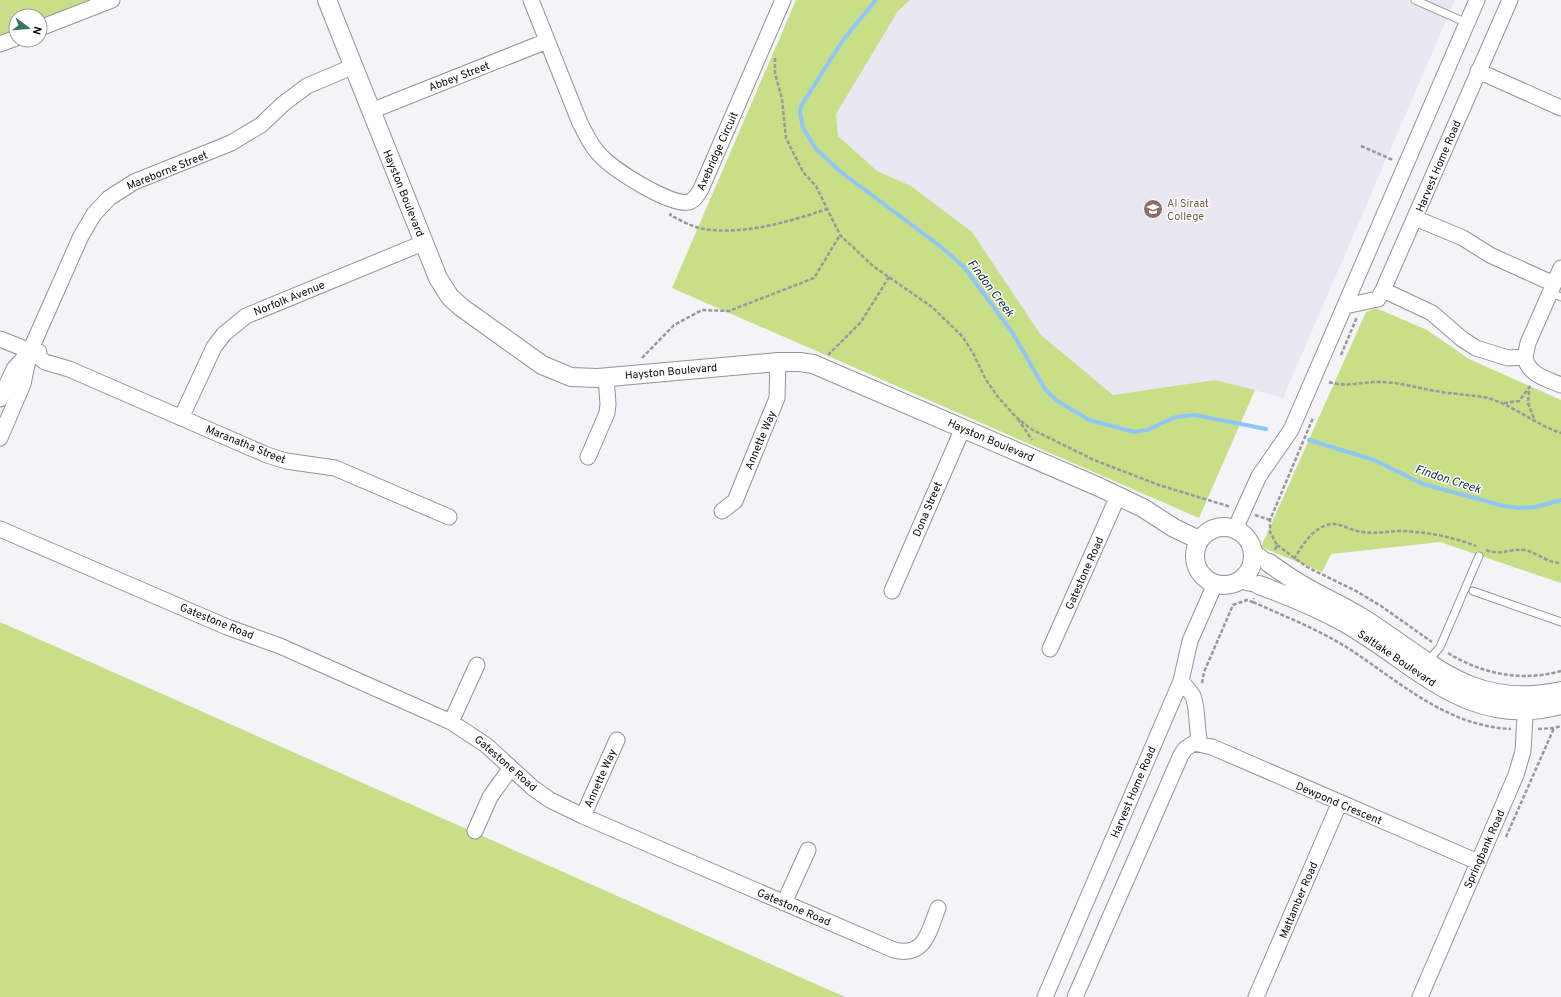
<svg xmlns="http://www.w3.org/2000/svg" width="1561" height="997" font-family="Overpass,sans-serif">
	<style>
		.built { fill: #e8e7f2 }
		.green { fill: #c8de87 }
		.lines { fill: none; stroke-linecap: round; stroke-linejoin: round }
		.stream { stroke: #90c5f8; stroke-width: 4 }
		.service-casing { stroke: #949398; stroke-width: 9 }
		.minor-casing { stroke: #949398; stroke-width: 17 }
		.tertiary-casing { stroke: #949398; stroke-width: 20 }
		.path { stroke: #99989b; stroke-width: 2.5; stroke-dasharray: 4 2; stroke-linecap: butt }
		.service { stroke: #fff; stroke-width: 7 }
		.minor { stroke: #fff; stroke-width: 15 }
		.tertiary { stroke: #fff; stroke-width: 18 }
		.labels { text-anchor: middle; stroke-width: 3; stroke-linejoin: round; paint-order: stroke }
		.street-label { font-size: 11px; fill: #0c0c0d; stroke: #fff }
		.education-label { font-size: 11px; fill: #785e54; stroke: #fff; text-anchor: start }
		.water-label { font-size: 12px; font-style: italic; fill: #0e2b44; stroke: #fff }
	</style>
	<rect width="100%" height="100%" fill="#f4f3f7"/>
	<path class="built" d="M910,0H1455L1283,398L1215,380L1113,395L1041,335L972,232L911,186L877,171L838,136L836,114L898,11Z"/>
	<path class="green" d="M0,0H92L40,20V16H16V30L0,36Z
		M796,0H910L898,11L836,114L838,136L877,171L911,186L972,232L1041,335L1113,395L1215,380L1255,390L1199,518L672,288Z
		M1376,308L1427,330L1469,359L1561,400V583L1440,542L1331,554L1322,572L1261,547L1366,312Z
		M0,622L845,997H0Z"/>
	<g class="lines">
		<path class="stream" d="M876,0L843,40L801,106L800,113L803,128L816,149L841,172L940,246L964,267L1012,332L1045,389L1056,400L1089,420L1135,432L1147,430L1176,417L1195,415L1266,429
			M1309,440L1374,460L1423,484L1504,506L1519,508L1536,507L1561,500"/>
		<g class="service-casing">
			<path id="service" d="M1415,0L1467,23
				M1550,292L1561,297
				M1473,591L1561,622
				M1427,662L1440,647L1479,556"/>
		</g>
		<g class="minor-casing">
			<path id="minor" d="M531,0L580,123C586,134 591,147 601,156C614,170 670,206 689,202C695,200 698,194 701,189L783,0
				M40,28L112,0
				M0,44L16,38
				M1478,71L1561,108
				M371,111L547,41
				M1415,218L1463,238L1490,255L1554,284
				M1383,290L1432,313L1462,339L1476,348L1508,358L1525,357C1528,375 1547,379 1561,385
				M1345,306L1378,299L1383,290L1510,0
				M0,339L30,351L39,352
				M30,351L45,362L69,369L267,455L286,461L335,468L449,517
				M1525,357L1528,343L1561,268
				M0,399L14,369L30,351
				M181,418L214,347L224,334L246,316L423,243
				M0,438L23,384L30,351L81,236L94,214L109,198L134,182L231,143L261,125L283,104L307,86L354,66
				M588,457L607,413L608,404L606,377
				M722,511L735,501L777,398L778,362
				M0,529L227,627L280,646L451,722L486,745L533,788L550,800L583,816L894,950C925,958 929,931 938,908
				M1235,529L1259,476L1291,430L1477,0
				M1252,551L1269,563
				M1239,581L1259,585
				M892,591L963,428
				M1050,649L1118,496
				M1181,681C1185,686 1190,691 1193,696C1198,708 1196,728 1200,743
				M451,722L477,665
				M583,816L617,740
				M475,831L490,797L510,769
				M784,903L808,850
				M1045,997L1181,681L1190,641L1215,584
				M1075,997L1181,755L1185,749L1194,743L1212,747L1478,862
				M1256,997L1339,804
				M1420,997L1516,775L1523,751L1526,699"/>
		</g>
		<g class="tertiary-casing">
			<path id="tertiary" d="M327,0L438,278L450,297L461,307L542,365L571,377L598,378L778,362H800L813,364L1099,487L1143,508L1174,528L1199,540
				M1195 556a29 29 0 1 1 58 0a29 29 0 1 1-58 0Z
				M1269,563C1283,573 1297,583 1313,591C1329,600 1345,607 1361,617C1430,660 1471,711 1561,691
				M1259,585C1289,596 1318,608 1345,623C1417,664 1468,730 1561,705"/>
		</g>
		<path class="path" d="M775,58V73L782,99L786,138L803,172L816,186L840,235L873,266L932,307L963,337L974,355L986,380L998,397L1016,417L1031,429L1094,460L1159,485L1231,507
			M1361,146L1393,160
			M671,213L670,215C680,220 692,227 704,229C744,235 789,222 827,209
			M828,355L861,322L889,277
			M1341,355L1357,317
			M642,358L674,325L702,310L729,311L814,278L840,235
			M1329,382C1346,388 1365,381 1383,382C1403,383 1421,389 1441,392C1455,394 1469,395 1483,397C1512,403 1533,424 1561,433
			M1529,391L1528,403L1535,421
			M1504,403L1519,401L1531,385
			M1018,419L1032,440
			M1255,515L1270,520
			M1277,545L1307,567L1356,591L1381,606L1432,642
			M1275,550L1277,545L1270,532V520L1313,418
			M1486,550C1503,556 1511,548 1525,550C1538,553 1547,563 1561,563
			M1294,559C1303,545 1311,530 1327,525C1339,521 1350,531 1362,532C1376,534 1388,531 1402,531C1427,532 1453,537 1476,546
			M1253,602C1286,617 1320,630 1351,650C1401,683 1447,726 1511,729
			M1448,653C1482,674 1522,682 1561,671
			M1202,683L1204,672L1233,605L1247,600L1252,602L1254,598
			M1538,729L1554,728L1561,726
			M1506,837L1554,728"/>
		<use href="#service" class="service"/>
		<use href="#minor" class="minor"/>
		<use href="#tertiary" class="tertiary"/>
	</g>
	<defs>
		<g id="school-disc" transform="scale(1)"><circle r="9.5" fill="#8d6e63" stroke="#fff"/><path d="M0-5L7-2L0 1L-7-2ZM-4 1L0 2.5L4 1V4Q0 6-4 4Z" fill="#fff"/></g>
	</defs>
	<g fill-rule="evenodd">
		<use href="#school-disc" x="1153" y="209"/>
	</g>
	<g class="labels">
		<g class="street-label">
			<text transform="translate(459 76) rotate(-21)" y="4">Abbey Street</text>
			<text transform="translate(717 151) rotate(-66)" y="4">Axebridge Circuit</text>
			<text transform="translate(1438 166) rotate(-67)" y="4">Harvest Home Road</text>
			<text transform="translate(167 170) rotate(-22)" y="4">Mareborne Street</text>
			<text transform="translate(404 193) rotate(68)" y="4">Hayston Boulevard</text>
			<text transform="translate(289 298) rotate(-22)" y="4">Norfolk Avenue</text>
			<text transform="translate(671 371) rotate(-5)" y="4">Hayston Boulevard</text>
			<text transform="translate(760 440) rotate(-67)" y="4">Annette Way</text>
			<text transform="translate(991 440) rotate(23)" y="4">Hayston Boulevard</text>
			<text transform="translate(246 444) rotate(22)" y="4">Maranatha Street</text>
			<text transform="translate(927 509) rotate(-67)" y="4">Dona Street</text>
			<text transform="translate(1084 573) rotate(-66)" y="4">Gatestone Road</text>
			<text transform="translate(217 621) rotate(22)" y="4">Gatestone Road</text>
			<text transform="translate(1397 658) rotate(34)" y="4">Saltlake Boulevard</text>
			<text transform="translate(506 763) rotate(41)" y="4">Gatestone Road</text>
			<text transform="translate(600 778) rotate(-66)" y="4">Annette Way</text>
			<text transform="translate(1133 792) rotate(-67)" y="4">Harvest Home Road</text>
			<text transform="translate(1339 803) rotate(23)" y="4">Dewpond Crescent</text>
			<text transform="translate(1484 849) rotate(-66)" y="4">Springbank Road</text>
			<text transform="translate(1298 900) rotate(-67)" y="4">Mattamber Road</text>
			<text transform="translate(794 907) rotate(23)" y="4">Gatestone Road</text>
		</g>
		<g class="education-label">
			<text x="1167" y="207">Al Siraat<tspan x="1167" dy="13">College</tspan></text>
		</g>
		<g class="water-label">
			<text transform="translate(991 288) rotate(53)" y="4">Findon Creek</text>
			<text transform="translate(1448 479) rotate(18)" y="4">Findon Creek</text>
		</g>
	</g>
	<g transform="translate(28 28) rotate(106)"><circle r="19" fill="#ffffff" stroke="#9e9e9e"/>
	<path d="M0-3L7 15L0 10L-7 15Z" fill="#397560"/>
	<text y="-6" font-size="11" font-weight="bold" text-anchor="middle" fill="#0c0c0d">N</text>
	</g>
</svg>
